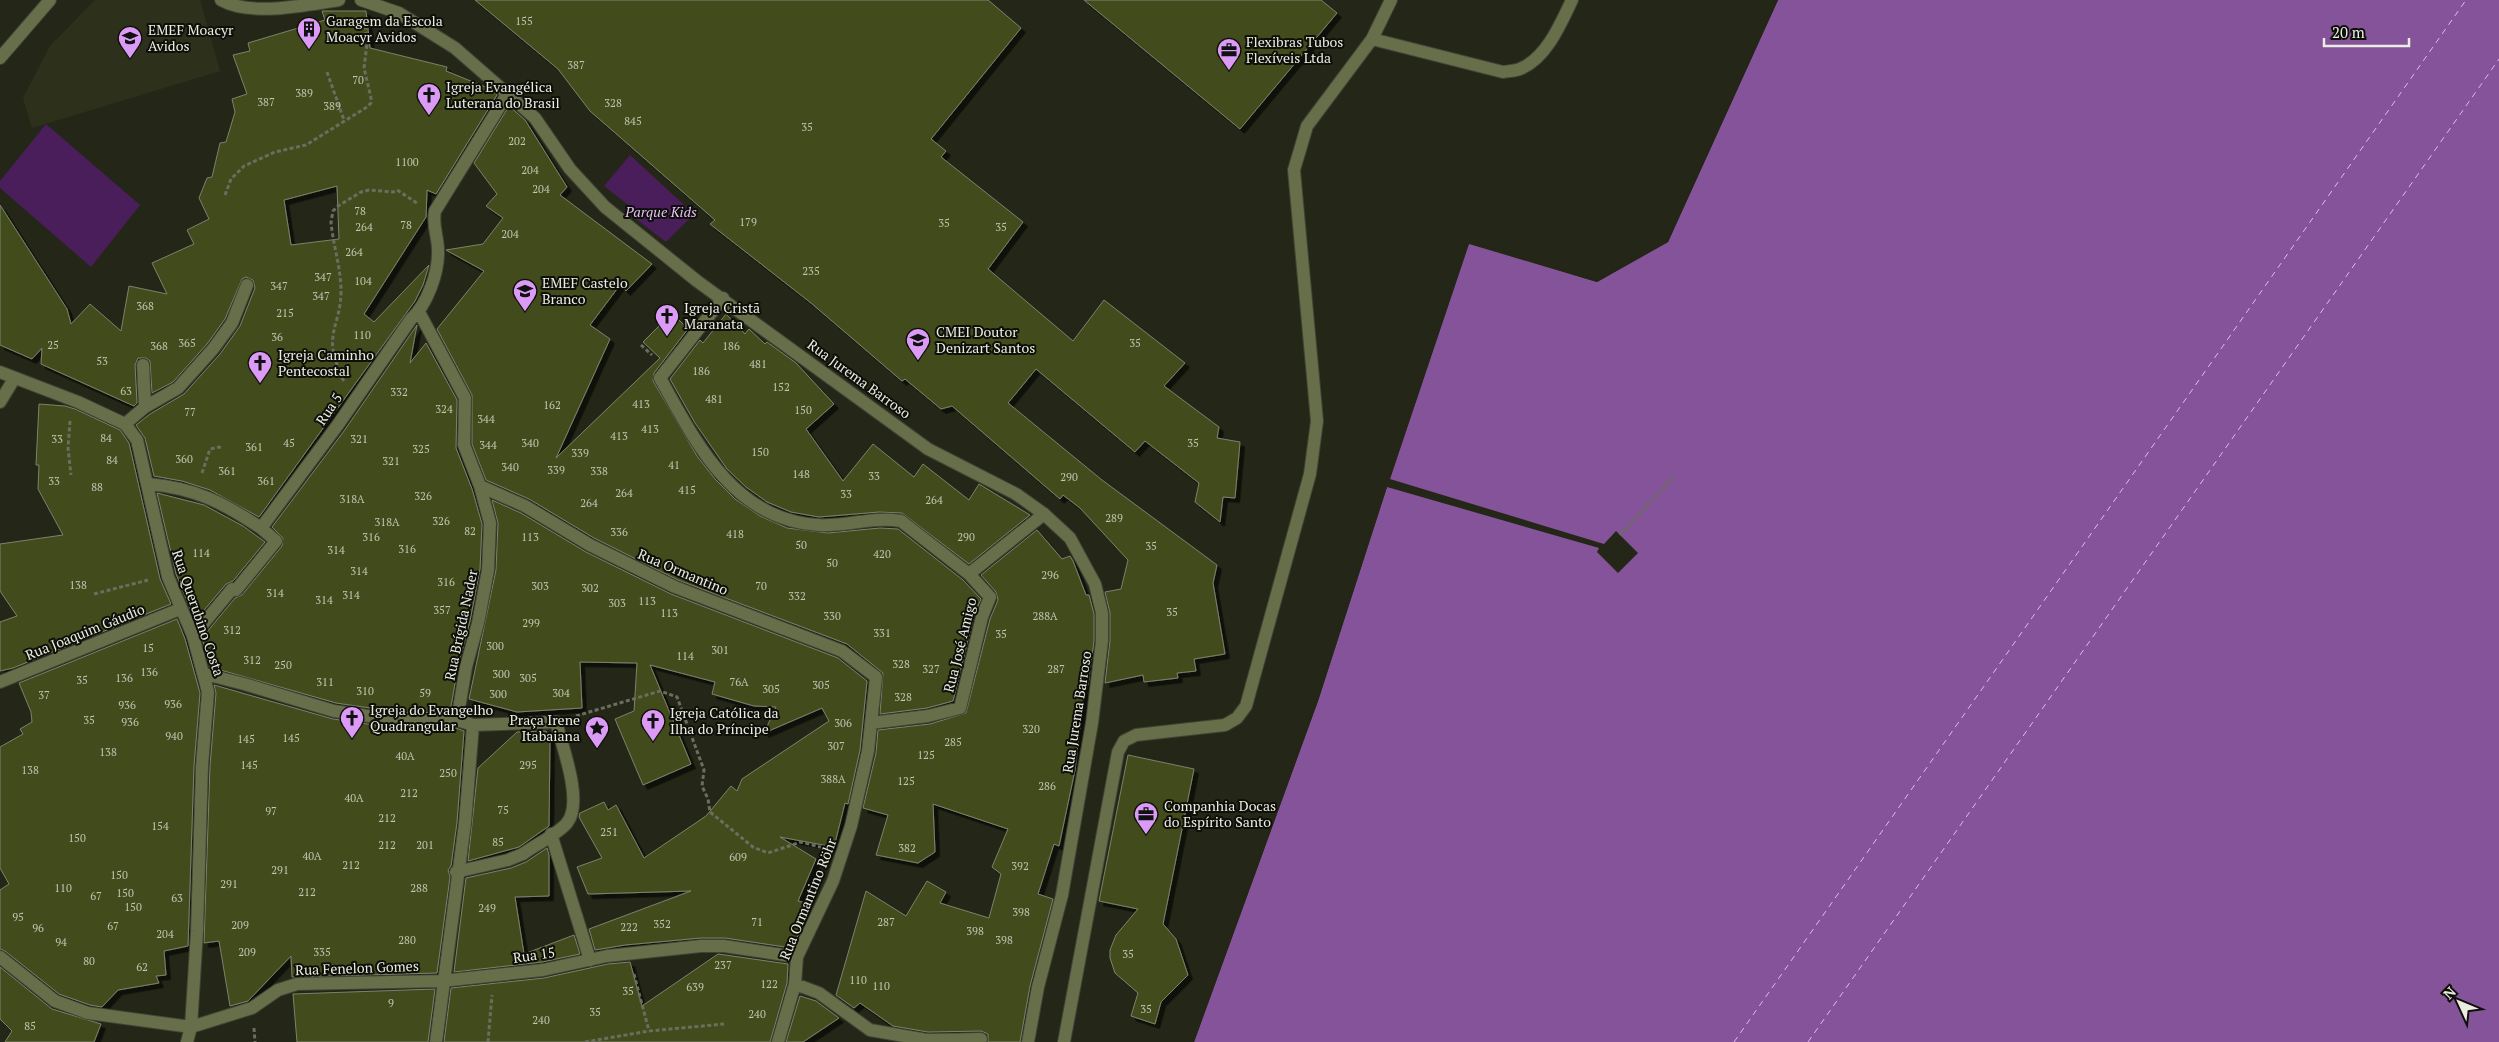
<svg xmlns="http://www.w3.org/2000/svg" width="2499" height="1042" font-family="'PT Serif',serif">
	<style>
		.built { fill: #2d311b }
		.green { fill: #491e5a }
		.water { fill: #85539a }
		.pier { fill: #242717 }
		.lines { fill: none; stroke-linecap: round; stroke-linejoin: round }
		.ferry { stroke: #e7b1ff; stroke-width: 1; stroke-dasharray: 6 5; stroke-linecap: butt }
		.building { fill: #434c1a; stroke: #7d816e; fill-rule: evenodd; filter: url(#shadow) }
		.service-casing { stroke: #404334; stroke-width: 14 }
		.minor-casing { stroke: #404334; stroke-width: 14 }
		.path { stroke: #6b6d5f; stroke-width: 3; stroke-dasharray: 4 2.5; stroke-linecap: butt }
		.service { stroke: #666e4a; stroke-width: 12 }
		.minor { stroke: #666e4a; stroke-width: 12 }
		.labels { text-anchor: middle; stroke-width: 4; stroke-linejoin: round; paint-order: stroke }
		.number-label { font-size: 11px; fill: #c1c5b1 }
		.poi-label { font-size: 14px; fill: #ebede3; stroke: #0e0f08; text-anchor: start }
		.park-label { font-size: 14px; font-style: italic; fill: #e7bff9; stroke: #0e0f08 }
		.street-label { font-size: 14px; fill: #ebede3; stroke: #0e0f08 }
	</style>
	<defs>
		<filter id="shadow"><feDropShadow dx="4.5" dy="4.5" stdDeviation="0" flood-color="#0009"/></filter>
	</defs>
	<rect width="100%" height="100%" fill="#242717"/>
	<path class="built" d="M95,0H200L220,71L32,128L23,98L50,46Z"/>
	<path class="green" d="M46,124L140,205L91,267L0,188V181Z
		M630,155L694,214L666,242L632,216L636,211L604,186Z"/>
	<path class="water" d="M1778,0H2499V1042H1194L1318,701L1387,487L1469,243L1597,282L1668,242Z"/>
	<path class="pier" d="M1775,0H1778L1668,242L1597,282L1469,244L1390,479L1604,544L1616,531L1638,553L1618,573L1597,552L1599,548L1387,487L1318,701L1194,1042H1192L1316,700L1384,486L1467,242L1470,241L1597,280L1666,240Z"/>
	<g class="lines">
		<path class="ferry" d="M1734,1042L2466,0
			M1808,1042L2499,59"/>
	</g>
	<path class="building" d="M475,0H988L1021,28L931,139L946,151L941,157L1023,222L988,269L1073,341L1104,300L1185,363L1164,386L1219,427L1217,438L1240,442L1235,498L1223,497L1220,522L1195,502L1199,483L1145,441L1135,452L1036,369L1008,403L1102,480L1217,565L1213,583L1225,654L1194,659L1196,671L1177,673L1178,678L1144,682L1143,675L1105,683L1110,641V613L1105,592L1121,589L1128,560L1080,508L1063,495L1060,499L952,406L941,409L905,379L902,381L811,303L710,224L715,220L590,111L558,69Z
		M1084,0H1321L1337,13L1240,129Z
		M322,11H366L370,48L447,67L446,71L488,88L497,95L436,194L427,190L426,217L364,314L374,322L429,265L423,285L415,301L259,517L210,490L182,481L154,476L145,438L136,425L150,414L184,394L220,354L240,326L255,288L253,280L246,277L242,279L225,319L207,344L173,382L152,393L150,361L146,358H138L135,365L137,403L134,406L41,364L42,348L32,359L0,345V205L67,309L71,324L90,304L121,331L129,286L167,294L152,263L194,244L187,230L209,219L199,198L207,178L212,177L220,143L226,142L235,112L232,99L247,94L233,55L250,51L248,43L325,20ZM337,186L339,239L291,245L284,200Z
		M509,106L525,120L567,187L560,195L652,264L626,291L620,285L590,325L610,339L556,458L660,358L643,342L672,313L688,329L654,373L653,381L697,456L715,479L735,499L760,516L787,528L828,533L880,528L898,529L963,580L981,599L974,615L953,701L927,708L880,714L883,673L847,644L678,580L594,538L529,499L486,480L472,444V395L437,329L484,271L446,250L483,244L503,218L486,206L497,194L474,163Z
		M726,314L745,334L749,329L765,344L767,342L796,363L834,404L806,429L843,481L873,444L914,477L923,464L969,500L979,484L1030,515L969,564L902,513L879,512L819,517L791,512L767,502L746,487L727,469L695,423L670,379L700,340L703,343Z
		M417,325L410,363L426,343L457,400L456,448L472,489L482,524L480,569L470,621L458,666L450,712L404,713L336,703L210,667L202,638L235,598L242,595L282,546L283,538L272,527L344,431Z
		M39,404L65,406L75,409L120,430L129,443L160,579L171,604L13,668L0,671V622L17,616L0,591V544L63,535L38,489L39,465H36Z
		M157,493L204,505L243,526L265,542L233,581L226,584L195,621L176,574Z
		M492,500L521,513L586,552L671,594L838,658L867,681L860,750L848,804L845,803L834,847L780,837L816,859L798,901L806,903L803,925L792,948L725,938H701L625,945L595,950L589,929L691,891L588,894L577,867L602,858L579,817L580,813L604,802L608,810L616,805L644,858L706,816L731,786L737,791L742,779L829,721L822,708L764,733L776,707L754,706L712,694L715,682L650,665L691,764L643,785L615,719L634,711L637,663L580,662L582,708L517,712L469,699L496,570L498,523Z
		M1037,530L1062,559L1070,556L1073,561L1086,595H1089L1094,614V641L1088,685L1085,684L1075,770L1059,846L1054,844L1038,894L1053,899L1030,986L1020,1042H988V1034L981,1031L928,1032L893,1026L860,1003L854,1008L836,995L866,891L906,916L927,881L946,892L940,903L989,918L1001,874L992,867L1008,829L933,804L935,852L918,863L876,855L888,815L863,808L876,753L878,730L930,724L966,713L990,619L998,600L996,592L981,575Z
		M177,619L185,639L200,693L194,766L188,946L164,951L166,975L156,976L159,983L118,990L102,1007L90,1005L59,994L5,951L0,949V890L9,884L0,868V747L23,734L20,729L32,722L31,712L19,683Z
		M214,685L333,719L402,729L456,728L464,731L457,822L451,866L448,870L450,877L437,973L292,977L291,956L248,1001L230,1006L219,941L204,943L210,766L216,693Z
		M546,731L550,739L549,826L519,847L468,861L478,768L517,732Z
		M1128,755L1194,769L1163,924L1176,939L1188,975L1161,1002L1155,1024L1131,1016L1138,993L1115,973L1110,958V950L1116,935L1138,909L1099,901Z
		M547,848L549,855V896L515,897L524,954L574,935L580,954L542,962L454,972L466,878L511,868L526,862Z
		M718,954L788,964L787,983L770,1042H444L451,988L544,978L608,964L630,962L642,1006Z
		M0,967L52,1009L101,1024L94,1042H5L12,1031L0,1019Z
		M435,989L428,1042H297L293,994Z
		M800,996L816,1001L839,1018L803,1042H786Z"/>
	<g class="lines">
		<g class="service-casing">
			<path id="service" d="M1372,39L1503,72C1509,71 1517,71 1522,68C1547,57 1561,23 1572,0
				M723,298L660,378C696,443 734,520 818,525C846,527 872,516 901,521L969,574L990,597L982,617L960,708L928,716L871,723
				M419,312L465,398L464,445L480,486L490,523L488,570L478,623L466,667L457,720
				M143,365L145,407
				M0,402L14,379
				M125,424L145,407L178,388L213,349L232,323L247,285
				M148,484C195,488 222,502 261,528
				M480,486L525,506L590,545L675,587L842,651L876,677L868,751L851,826L833,881L797,957L795,984L778,1042
				M969,574L1044,514
				M193,636L232,589L236,590L276,541L261,528L337,426L411,319C427,305 439,272 438,250C438,236 432,226 435,211L508,93
				M456,872L508,860L523,854
				M442,981L543,970L607,956L701,946H724L797,957
				M795,984L819,993L870,1030L927,1040L981,1039
				M1028,1042L1038,987L1062,895
				M1064,1042L1118,752L1124,741L1136,735L1225,725L1237,718L1246,706L1310,474L1317,421L1294,170L1307,126L1372,39L1391,0"/>
		</g>
		<g class="minor-casing">
			<path id="minor" d="M221,0C251,17 305,5 339,0
				M361,0L399,13L455,48L535,118L570,169L605,207L697,281L928,449L1016,494L1044,514L1070,538L1095,584L1102,613V641L1092,723L1062,895
				M0,58L50,0
				M0,372L78,402L125,424L137,440L168,577L193,636L208,692L202,766L197,931L191,1027L187,1042
				M205,674L244,684L334,711L403,721L457,720L473,725L556,722C562,746 584,802 567,823C558,834 535,845 523,854
				M0,682L180,609
				M551,834L590,960
				M0,957L55,1001L88,1013L191,1027L252,1008L278,990L297,984L442,981
				M436,1042L465,823L473,725"/>
		</g>
		<path class="path" d="M327,72L344,120
			M225,195L231,179L244,166L275,152L306,145L367,107L371,103V98L364,68L367,44L365,24
			M641,345L652,355
			M344,381L339,374L341,373C322,335 341,326 341,291C341,268 333,245 331,222L333,211L338,206L361,192L369,190L393,192L397,190L417,203
			M70,421L68,448L71,475
			M202,473L210,449L219,447L223,449
			M1620,535L1674,476
			M94,594L148,580
			M576,716L660,691L677,697L704,770L702,786L708,799L710,812L753,847L768,853L801,842L824,848
			M634,974L649,1031
			M254,1028L255,1042
			M488,1042L492,995
			M585,1042L649,1031L724,1024"/>
		<use href="#service" class="service"/>
		<use href="#minor" class="minor"/>
	</g>
	<defs>
		<g id="building-pin" transform="scale(1.25)"><path d="M0 17L-7.5 6A9.5 9.5 0 1 1 7.5 6Z" fill="#da9af6" stroke="#0e0f08"/><path d="M-4-6H4V6H1V3H-1V6H-4ZM-2.5-4.3h1.7v1.8h-1.7ZM.8-4.3h1.7v1.8H.8ZM-2.5-1h1.7V.8h-1.7ZM.8-1h1.7V.8H.8Z" fill="#111"/></g>
		<g id="school-pin" transform="scale(1.25)"><path d="M0 17L-7.5 6A9.5 9.5 0 1 1 7.5 6Z" fill="#da9af6" stroke="#0e0f08"/><path d="M0-5L7-2L0 1L-7-2ZM-4 1L0 2.5L4 1V4Q0 6-4 4Z" fill="#111"/></g>
		<g id="office-pin" transform="scale(1.25)"><path d="M0 17L-7.5 6A9.5 9.5 0 1 1 7.5 6Z" fill="#da9af6" stroke="#0e0f08"/><path d="M-6-3h4V-5.5h4V-3h4V5H-6ZM-1-4.5V-3h2v-1.5ZM-6 0V1H6V0Z" fill="#111"/></g>
		<g id="church-pin" transform="scale(1.25)"><path d="M0 17L-7.5 6A9.5 9.5 0 1 1 7.5 6Z" fill="#da9af6" stroke="#0e0f08"/><path d="M-1.2-6h2.4v3.5h3.3v2.4h-3.3V6h-2.4V-.1h-3.3v-2.4h3.3Z" fill="#111"/></g>
		<g id="sight-pin" transform="scale(1.25)"><path d="M0 17L-7.5 6A9.5 9.5 0 1 1 7.5 6Z" fill="#da9af6" stroke="#0e0f08"/><path d="M0-6L1.8-2.2L6-1.7L2.9 1.2L3.7 5.4L0 3.3L-3.7 5.4L-2.9 1.2L-6-1.7L-1.8-2.2Z" fill="#111"/></g>
	</defs>
	<g fill-rule="evenodd">
		<use href="#building-pin" x="309" y="29"/>
		<use href="#school-pin" x="130" y="38"/>
		<use href="#office-pin" x="1229" y="50"/>
		<use href="#church-pin" x="429" y="95"/>
		<use href="#school-pin" x="525" y="291"/>
		<use href="#church-pin" x="667" y="316"/>
		<use href="#school-pin" x="918" y="340"/>
		<use href="#church-pin" x="260" y="363"/>
		<use href="#church-pin" x="352" y="718"/>
		<use href="#church-pin" x="653" y="721"/>
		<use href="#sight-pin" x="597" y="728"/>
		<use href="#office-pin" x="1146" y="814"/>
	</g>
	<g class="labels">
		<g class="number-label">
			<text x="524" y="25">155</text>
			<text x="576" y="69">387</text>
			<text x="358" y="84">70</text>
			<text x="304" y="97">389</text>
			<text x="266" y="106">387</text>
			<text x="613" y="107">328</text>
			<text x="332" y="110">389</text>
			<text x="633" y="125">845</text>
			<text x="807" y="131">35</text>
			<text x="517" y="145">202</text>
			<text x="407" y="166">1100</text>
			<text x="530" y="174">204</text>
			<text x="541" y="193">204</text>
			<text x="360" y="215">78</text>
			<text x="748" y="226">179</text>
			<text x="944" y="227">35</text>
			<text x="406" y="229">78</text>
			<text x="364" y="231">264</text>
			<text x="1001" y="231">35</text>
			<text x="510" y="238">204</text>
			<text x="354" y="256">264</text>
			<text x="811" y="275">235</text>
			<text x="323" y="281">347</text>
			<text x="363" y="285">104</text>
			<text x="279" y="290">347</text>
			<text x="321" y="300">347</text>
			<text x="145" y="310">368</text>
			<text x="285" y="317">215</text>
			<text x="362" y="339">110</text>
			<text x="277" y="341">36</text>
			<text x="187" y="347">365</text>
			<text x="1135" y="347">35</text>
			<text x="53" y="349">25</text>
			<text x="159" y="350">368</text>
			<text x="731" y="350">186</text>
			<text x="102" y="365">53</text>
			<text x="758" y="368">481</text>
			<text x="701" y="375">186</text>
			<text x="781" y="391">152</text>
			<text x="126" y="395">63</text>
			<text x="399" y="396">332</text>
			<text x="714" y="403">481</text>
			<text x="641" y="408">413</text>
			<text x="552" y="409">162</text>
			<text x="444" y="413">324</text>
			<text x="803" y="414">150</text>
			<text x="190" y="416">77</text>
			<text x="486" y="423">344</text>
			<text x="650" y="433">413</text>
			<text x="619" y="440">413</text>
			<text x="106" y="442">84</text>
			<text x="57" y="443">33</text>
			<text x="359" y="443">321</text>
			<text x="289" y="447">45</text>
			<text x="530" y="447">340</text>
			<text x="1193" y="447">35</text>
			<text x="488" y="449">344</text>
			<text x="254" y="451">361</text>
			<text x="421" y="453">325</text>
			<text x="760" y="456">150</text>
			<text x="580" y="457">339</text>
			<text x="184" y="463">360</text>
			<text x="112" y="464">84</text>
			<text x="391" y="465">321</text>
			<text x="674" y="469">41</text>
			<text x="510" y="471">340</text>
			<text x="556" y="474">339</text>
			<text x="227" y="475">361</text>
			<text x="599" y="475">338</text>
			<text x="801" y="478">148</text>
			<text x="874" y="480">33</text>
			<text x="1069" y="481">290</text>
			<text x="54" y="485">33</text>
			<text x="266" y="485">361</text>
			<text x="97" y="491">88</text>
			<text x="687" y="494">415</text>
			<text x="624" y="497">264</text>
			<text x="846" y="498">33</text>
			<text x="423" y="500">326</text>
			<text x="352" y="503">318A</text>
			<text x="934" y="504">264</text>
			<text x="589" y="507">264</text>
			<text x="1114" y="522">289</text>
			<text x="441" y="525">326</text>
			<text x="387" y="526">318A</text>
			<text x="470" y="535">82</text>
			<text x="619" y="536">336</text>
			<text x="735" y="538">418</text>
			<text x="371" y="541">316</text>
			<text x="530" y="541">113</text>
			<text x="966" y="541">290</text>
			<text x="801" y="549">50</text>
			<text x="1151" y="550">35</text>
			<text x="407" y="553">316</text>
			<text x="336" y="554">314</text>
			<text x="201" y="557">114</text>
			<text x="882" y="558">420</text>
			<text x="832" y="567">50</text>
			<text x="359" y="575">314</text>
			<text x="1050" y="579">296</text>
			<text x="446" y="586">316</text>
			<text x="78" y="589">138</text>
			<text x="540" y="590">303</text>
			<text x="761" y="590">70</text>
			<text x="590" y="592">302</text>
			<text x="275" y="597">314</text>
			<text x="351" y="599">314</text>
			<text x="797" y="600">332</text>
			<text x="324" y="604">314</text>
			<text x="647" y="605">113</text>
			<text x="617" y="607">303</text>
			<text x="442" y="614">357</text>
			<text x="1172" y="616">35</text>
			<text x="669" y="617">113</text>
			<text x="832" y="620">330</text>
			<text x="1045" y="620">288A</text>
			<text x="531" y="627">299</text>
			<text x="232" y="634">312</text>
			<text x="882" y="637">331</text>
			<text x="1001" y="638">35</text>
			<text x="495" y="650">300</text>
			<text x="148" y="652">15</text>
			<text x="720" y="654">301</text>
			<text x="685" y="660">114</text>
			<text x="252" y="664">312</text>
			<text x="901" y="668">328</text>
			<text x="283" y="669">250</text>
			<text x="931" y="673">327</text>
			<text x="1056" y="673">287</text>
			<text x="149" y="676">136</text>
			<text x="501" y="678">300</text>
			<text x="124" y="682">136</text>
			<text x="528" y="682">305</text>
			<text x="82" y="684">35</text>
			<text x="325" y="686">311</text>
			<text x="739" y="686">76A</text>
			<text x="821" y="689">305</text>
			<text x="771" y="693">305</text>
			<text x="365" y="695">310</text>
			<text x="425" y="697">59</text>
			<text x="561" y="697">304</text>
			<text x="498" y="698">300</text>
			<text x="44" y="699">37</text>
			<text x="903" y="701">328</text>
			<text x="173" y="708">936</text>
			<text x="127" y="709">936</text>
			<text x="89" y="724">35</text>
			<text x="130" y="726">936</text>
			<text x="843" y="727">306</text>
			<text x="1031" y="733">320</text>
			<text x="174" y="740">940</text>
			<text x="291" y="742">145</text>
			<text x="246" y="743">145</text>
			<text x="953" y="746">285</text>
			<text x="836" y="750">307</text>
			<text x="108" y="756">138</text>
			<text x="926" y="759">125</text>
			<text x="405" y="760">40A</text>
			<text x="249" y="769">145</text>
			<text x="528" y="769">295</text>
			<text x="30" y="774">138</text>
			<text x="448" y="777">250</text>
			<text x="833" y="783">388A</text>
			<text x="906" y="785">125</text>
			<text x="1047" y="790">286</text>
			<text x="409" y="797">212</text>
			<text x="354" y="802">40A</text>
			<text x="503" y="814">75</text>
			<text x="271" y="815">97</text>
			<text x="387" y="822">212</text>
			<text x="160" y="830">154</text>
			<text x="609" y="836">251</text>
			<text x="77" y="842">150</text>
			<text x="498" y="846">85</text>
			<text x="387" y="849">212</text>
			<text x="425" y="849">201</text>
			<text x="907" y="852">382</text>
			<text x="312" y="860">40A</text>
			<text x="738" y="861">609</text>
			<text x="351" y="869">212</text>
			<text x="1020" y="870">392</text>
			<text x="280" y="874">291</text>
			<text x="119" y="879">150</text>
			<text x="229" y="888">291</text>
			<text x="63" y="892">110</text>
			<text x="419" y="892">288</text>
			<text x="307" y="896">212</text>
			<text x="125" y="897">150</text>
			<text x="96" y="900">67</text>
			<text x="177" y="902">63</text>
			<text x="133" y="911">150</text>
			<text x="487" y="912">249</text>
			<text x="1021" y="916">398</text>
			<text x="18" y="921">95</text>
			<text x="757" y="926">71</text>
			<text x="886" y="926">287</text>
			<text x="662" y="928">352</text>
			<text x="240" y="929">209</text>
			<text x="113" y="930">67</text>
			<text x="629" y="931">222</text>
			<text x="38" y="932">96</text>
			<text x="975" y="935">398</text>
			<text x="165" y="938">204</text>
			<text x="407" y="944">280</text>
			<text x="1004" y="944">398</text>
			<text x="61" y="946">94</text>
			<text x="247" y="956">209</text>
			<text x="322" y="956">335</text>
			<text x="1128" y="958">35</text>
			<text x="89" y="965">80</text>
			<text x="723" y="969">237</text>
			<text x="142" y="971">62</text>
			<text x="858" y="984">110</text>
			<text x="769" y="988">122</text>
			<text x="881" y="990">110</text>
			<text x="695" y="991">639</text>
			<text x="628" y="995">35</text>
			<text x="391" y="1007">9</text>
			<text x="1146" y="1013">35</text>
			<text x="595" y="1016">35</text>
			<text x="757" y="1018">240</text>
			<text x="541" y="1024">240</text>
			<text x="30" y="1030">85</text>
		</g>
		<g class="poi-label">
			<text x="326" y="26">Garagem da Escola<tspan x="326" dy="16">Moacyr Avidos</tspan></text>
			<text x="148" y="35">EMEF Moacyr<tspan x="148" dy="16">Avidos</tspan></text>
			<text x="1246" y="47">Flexibras Tubos<tspan x="1246" dy="16">Flexíveis Ltda</tspan></text>
			<text x="446" y="92">Igreja Evangélica<tspan x="446" dy="16">Luterana do Brasil</tspan></text>
			<text x="542" y="288">EMEF Castelo<tspan x="542" dy="16">Branco</tspan></text>
			<text x="684" y="313">Igreja Cristã<tspan x="684" dy="16">Maranata</tspan></text>
			<text x="936" y="337">CMEI Doutor<tspan x="936" dy="16">Denizart Santos</tspan></text>
			<text x="278" y="360">Igreja Caminho<tspan x="278" dy="16">Pentecostal</tspan></text>
			<text x="370" y="715">Igreja do Evangelho<tspan x="370" dy="16">Quadrangular</tspan></text>
			<text x="670" y="718">Igreja Católica da<tspan x="670" dy="16">Ilha do Príncipe</tspan></text>
			<text x="580" y="725" text-anchor="end">Praça Irene<tspan x="580" dy="16">Itabaiana</tspan></text>
			<text x="1164" y="811">Companhia Docas<tspan x="1164" dy="16">do Espírito Santo</tspan></text>
		</g>
		<g class="park-label">
			<text x="661" y="217">Parque Kids</text>
		</g>
		<g class="street-label">
			<text transform="translate(859 379) rotate(36)" y="5">Rua Jurema Barroso</text>
			<text transform="translate(329 409) rotate(-56)" y="5">Rua 5</text>
			<text transform="translate(683 572) rotate(23)" y="5">Rua Ormantino</text>
			<text transform="translate(198 613) rotate(71)" y="5">Rua Querubino Costa</text>
			<text transform="translate(461 625) rotate(-78)" y="5">Rua Brígida Nader</text>
			<text transform="translate(85 632) rotate(-22)" y="5">Rua Joaquim Gáudio</text>
			<text transform="translate(960 645) rotate(-76)" y="5">Rua José Amigo</text>
			<text transform="translate(1077 712) rotate(-81)" y="5">Rua Jurema Barroso</text>
			<text transform="translate(808 899) rotate(-68)" y="5">Rua Ormantino Röhr</text>
			<text transform="translate(534 955) rotate(-8)" y="5">Rua 15</text>
			<text transform="translate(357 968) rotate(-2)" y="5">Rua Fenelon Gomes</text>
		</g>
	</g>
	<g transform="translate(2459 1002) rotate(314)" stroke="#0e0f08" stroke-width="4" paint-order="stroke">
	<path d="M0-4L9 19L0 12L-9 19Z" fill="#ebede3"/>
	<text y="-8" font-size="14" font-weight="bold" text-anchor="middle" fill="#ebede3">N</text>
	</g>
	<path d="M2324 38v8h85v-8" fill="none" stroke="#ebede3" stroke-width="2.5"/>
	<text x="2332" y="38" font-size="15" fill="#ebede3" stroke="#0e0f08" stroke-width="4" paint-order="stroke">20 m</text>
</svg>
